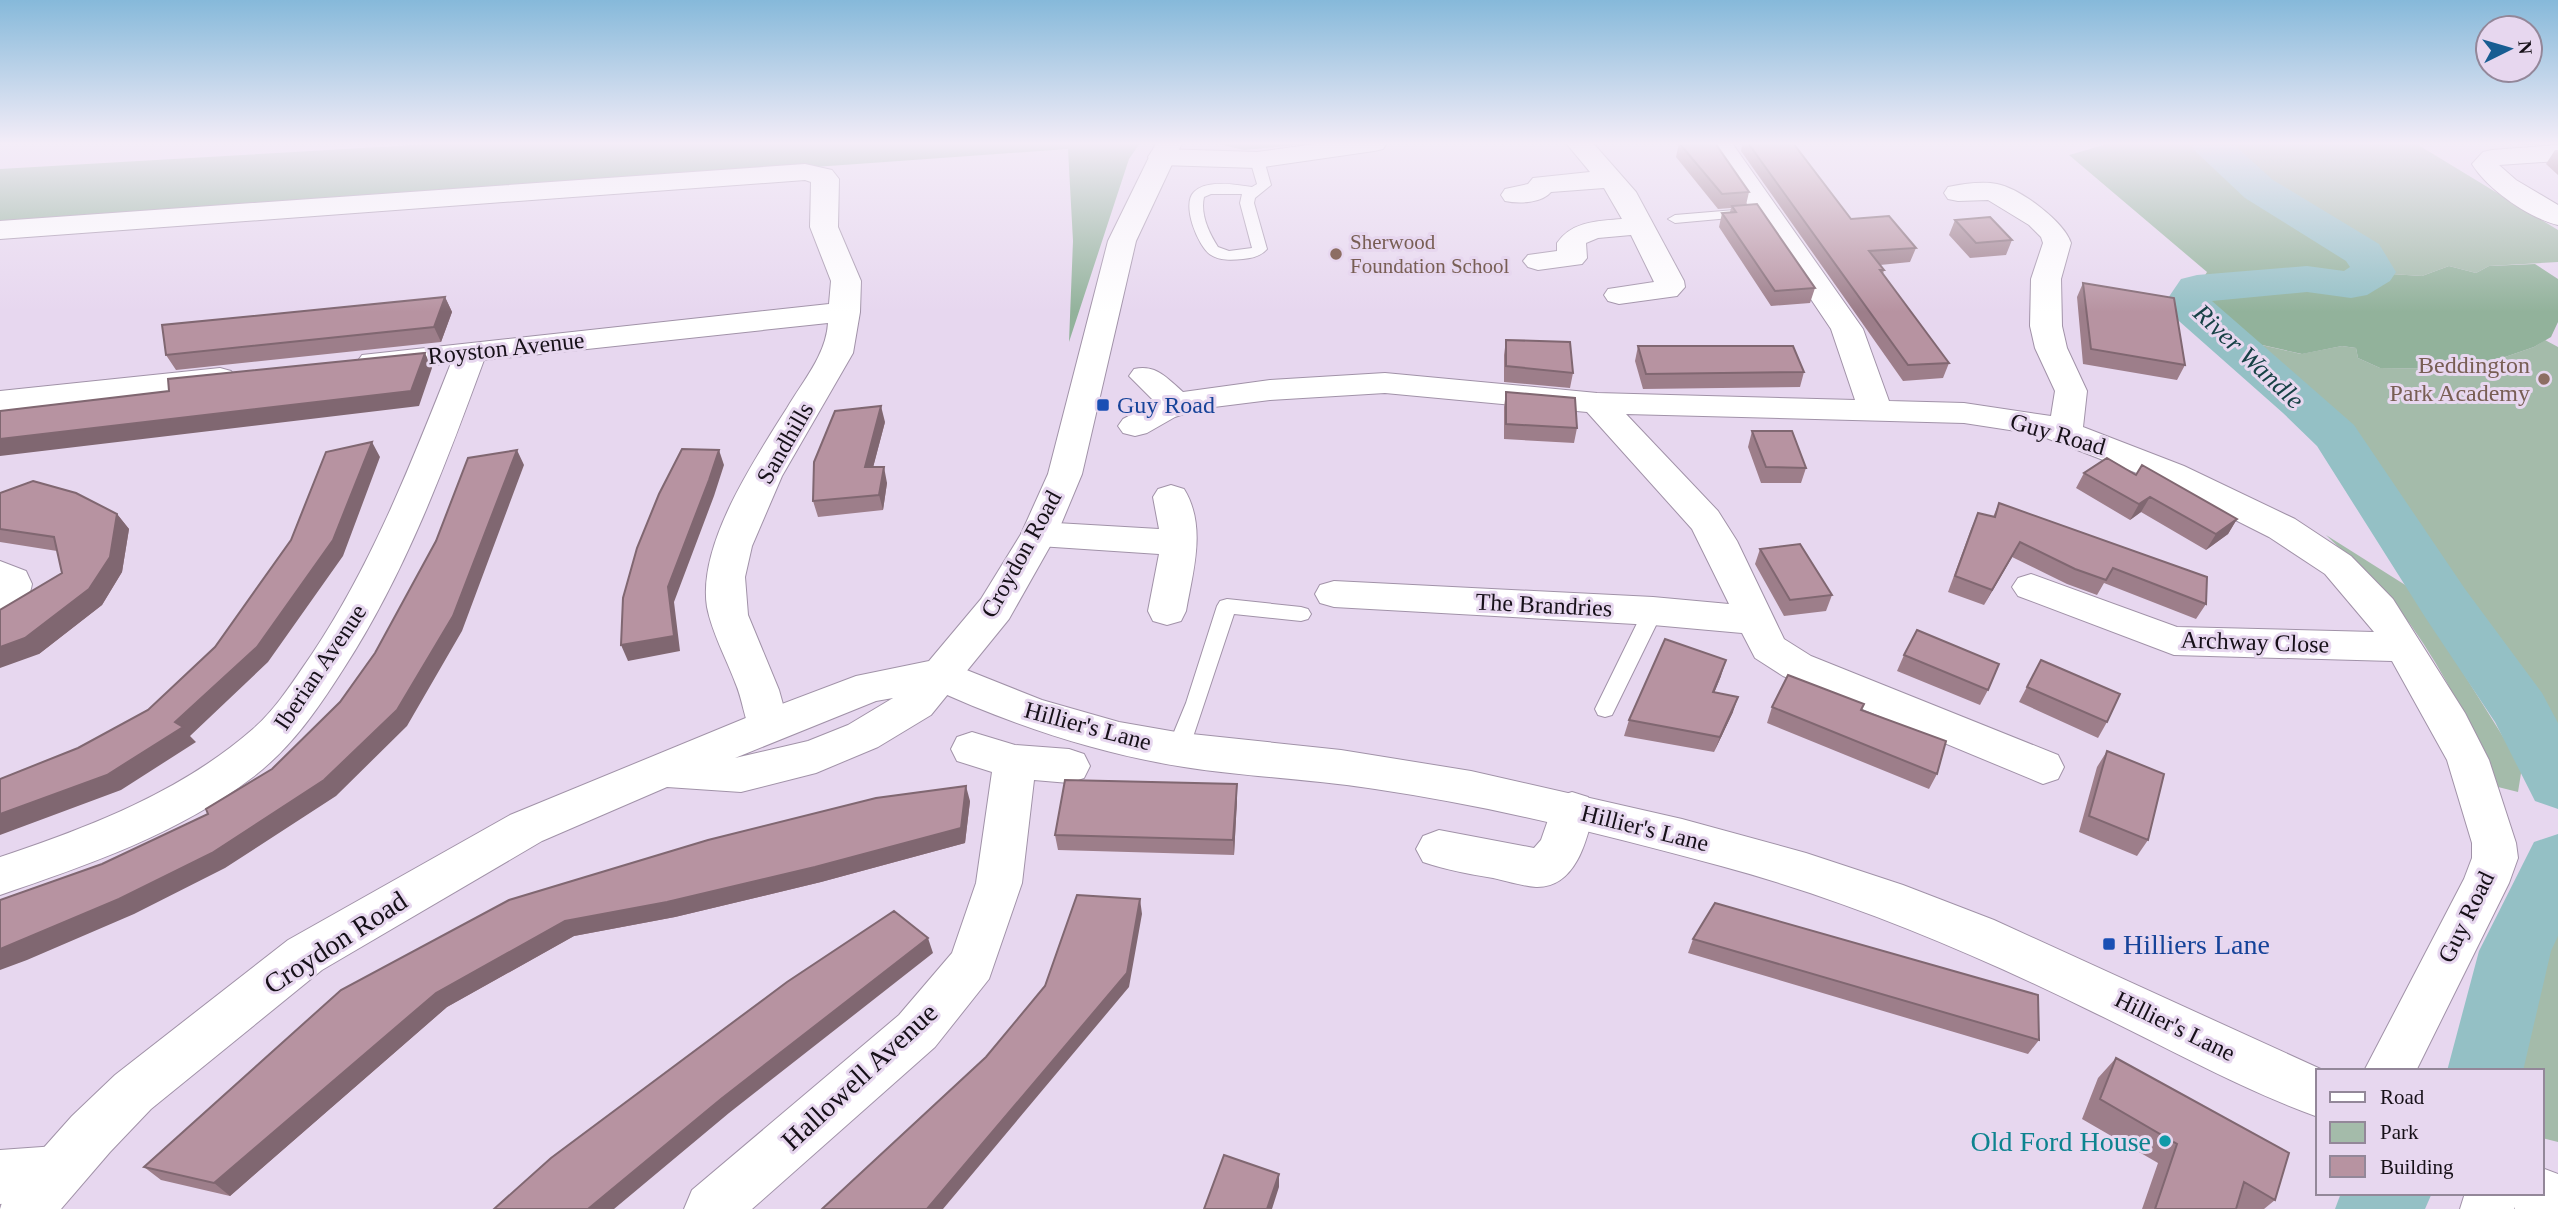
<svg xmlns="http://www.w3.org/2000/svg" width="2558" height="1209" font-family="Georgia,serif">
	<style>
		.green { fill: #a4bbaa }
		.forest { fill: #92b29b }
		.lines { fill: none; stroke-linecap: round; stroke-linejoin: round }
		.stream { stroke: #94c0c5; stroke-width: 10 }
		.river { fill: #94c0c5; fill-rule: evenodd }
		.service-casing { stroke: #a192a8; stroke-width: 2 }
		.minor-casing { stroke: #a192a8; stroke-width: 2 }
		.secondary-casing { stroke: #a192a8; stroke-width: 2 }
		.trunk-casing { stroke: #a192a8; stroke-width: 2 }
		.service { fill: #fff; fill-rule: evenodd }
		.minor { fill: #fff; fill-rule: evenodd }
		.secondary { fill: #fff; fill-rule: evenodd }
		.trunk { fill: #fff; fill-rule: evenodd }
		.wall { fill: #9d7e8a }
		.shaded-wall { fill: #806771 }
		.building { fill: #b793a1; stroke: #806771; stroke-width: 2 }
		.education-dot { fill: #8d6e63; stroke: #e7d7ef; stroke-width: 2.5 }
		.transit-dot { fill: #1a4fb4; stroke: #e7d7ef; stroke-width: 2.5 }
		.culture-dot { fill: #0f9aa8; stroke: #e7d7ef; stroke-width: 2.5 }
		.labels { text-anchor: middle; stroke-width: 6; stroke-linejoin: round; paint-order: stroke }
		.far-education-label { font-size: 21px; fill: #785e54; stroke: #e7d7ef; text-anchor: start }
		.street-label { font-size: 24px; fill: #161018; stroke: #e7d7ef }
		.education-label { font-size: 24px; fill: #785e54; stroke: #e7d7ef; text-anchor: end }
		.transit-label { font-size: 24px; fill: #164399; stroke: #e7d7ef; text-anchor: start }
		.water-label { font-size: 26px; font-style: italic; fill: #174145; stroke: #e7d7ef }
		.near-street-label { font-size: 28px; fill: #161018; stroke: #e7d7ef }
		.near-transit-label { font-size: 28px; fill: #164399; stroke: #e7d7ef; text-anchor: start }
		.near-culture-label { font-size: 28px; fill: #0d838f; stroke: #e7d7ef; text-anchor: end }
	</style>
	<rect width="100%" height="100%" fill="#e7d7ef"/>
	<path class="green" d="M2200,143H2415L2558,230V262L2489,266L2476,273L2449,266L2422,276L2391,274L2313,231L2247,190Z
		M2226,337L2301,354L2342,346L2356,348L2358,358L2380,368L2470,369L2534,347L2545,340L2558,347V747L2519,710L2445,603L2336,436L2301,402Z
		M2326,535L2410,588L2522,767L2518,792L2494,786C2471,723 2439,661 2398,608C2377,581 2350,558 2326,535Z
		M2558,901V1142L2542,1138V1071H2512L2542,931Z"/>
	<path class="forest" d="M450,143H1140L1129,159L1069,342L1073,241L1068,149L0,225V169Z
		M1215,143H1314L1244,150Z
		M2111,143H2200L2247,190L2313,231L2391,274L2422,276L2449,266L2476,273L2489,266L2535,264L2558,279V322L2551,337L2534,347L2470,369L2380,368L2358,358L2356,348L2342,346L2302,354L2226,337L2187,304L2207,272L2069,155Z"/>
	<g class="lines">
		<path class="stream" d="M2520,710L2558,747"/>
		<path class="river" d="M2190,143H2232L2273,180L2379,244L2396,272L2390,281L2367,295L2351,298L2307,292L2212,301L2354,425L2465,589L2542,693L2558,723V809L2535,801L2495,722L2425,617L2317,446L2283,413L2171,314L2164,304L2181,279L2197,275L2307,266L2344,271L2350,267L2346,261L2245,198L2195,151Z
			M2558,834V936L2551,951L2523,1071H2447L2479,951L2534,842Z
			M2341,1193H2432L2425,1209H2335Z"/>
		<g class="service-casing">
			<path id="service" d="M1257,156L1264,160L1271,185L1255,198L1254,203L1267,249C1261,256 1253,258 1243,259C1233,260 1220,261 1211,255C1198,247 1181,204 1194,192C1207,179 1236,185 1252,187L1257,184L1250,160ZM1211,194H1242L1240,203L1252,248L1229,251L1218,247C1209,233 1200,214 1204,197Z
				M1747,209L1754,213L1752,216L1675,223L1668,219L1675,215Z
				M1227,599L1301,607L1308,609L1311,614L1308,619L1301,621L1234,614L1189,749L1185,755L1178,757L1171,755L1167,749L1186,703L1217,606L1220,601Z
				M1653,604L1660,606L1663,611L1615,709L1612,715L1605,717L1598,715L1595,709L1643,611L1646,606Z"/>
		</g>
		<g class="minor-casing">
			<path id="minor" d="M1322,143H1387L1383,149L1374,151L1257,168L1161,165L1152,163L1148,157L1152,151L1161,149L1257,152Z
				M1566,143H1593L1636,192L1684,281L1685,287L1677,296L1619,304L1608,301L1604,295L1608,289L1654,282L1631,235L1598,238L1586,243L1587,258L1582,264L1538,270L1528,267L1523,261L1528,255L1557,251V243C1572,221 1598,221 1622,219L1604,188L1551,192C1542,203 1519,204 1505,201L1501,195L1505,189L1528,184L1533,178L1590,172Z
				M1706,143H1732L1863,329L1889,401L1964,403L2051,416L2055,391L2035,348L2030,326L2031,279L2043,243L2041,237L2029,225L1988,200L1958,201L1948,199L1944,193L1948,187C1963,184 1982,181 1997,184C2019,188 2064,221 2071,243L2061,279L2062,326L2067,348L2087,391L2083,427L2184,466L2295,519L2351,556L2393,599L2465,713L2489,760L2516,843L2518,858L2509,883L2416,1071H2364L2464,879L2472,858V843L2447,760L2392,661L2174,655L2018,596L2012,587L2018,578L2031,574L2177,627L2374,632L2325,574L2269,537L2160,482L2036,434L1964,423L1626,414L1718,511L1737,541L1784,639L1811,656L2058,755L2064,767L2058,779L2043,784L1783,676L1755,658L1742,633L1653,625L1334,607L1320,603L1315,594L1320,585L1334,581L1653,597L1729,604L1692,529L1587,412L1385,393L1270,400L1198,409L1175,417L1147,433L1135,436L1123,433L1118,426L1123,419L1155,402L1129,376L1134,369C1156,364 1167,378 1183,392L1270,380L1385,373L1597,393L1855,400L1831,329Z
				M2558,145V161L2499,165L2516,180L2558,205V225C2529,218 2487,189 2472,164L2483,152L2492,150Z
				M805,164L832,170L839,179L838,227L861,281L860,312L853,353L782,476L752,546L745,577L748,615L779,690L789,726L783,737L768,742L753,737C744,720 743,700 735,682C726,658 712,633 707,607C697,545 755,459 787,408C803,381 826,355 828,323L484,360C445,466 406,572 344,668C318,709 292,747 253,777C178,834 88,865 0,895V857C90,827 181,792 253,729C277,708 294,680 312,654C372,564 411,464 451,363L373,372L362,369L357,362L362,355L829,304L831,281L810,227L811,182L805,180L0,239V221Z
				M220,368L231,371L236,378L231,385L0,411V391Z
				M1171,485L1184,489C1207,526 1193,571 1186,611L1181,621L1167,625L1153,621L1148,611L1159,554L1039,546L1026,543L1021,534L1026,525L1039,522L1159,529L1153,497L1158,489Z
				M0,561L26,571L32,584C29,602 17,613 0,618Z
				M972,732L1015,745L1069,749L1084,754L1090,766L1084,778L1069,783L1034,780L1022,883L989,979L935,1047L752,1209H684L692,1190L899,1015L952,953L976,883L992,772L957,761L951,749L957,737Z
				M1572,792L1588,797L1594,810C1587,840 1576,888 1536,887C1522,886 1507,881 1493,878C1469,874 1446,870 1423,862L1416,849L1423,836L1439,830L1534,848L1541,840L1556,797Z
				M2465,1193H2519L2514,1209H2460Z"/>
		</g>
		<g class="secondary-casing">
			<path id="secondary" d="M939,659L1042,700L1119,722L1182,733L1341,750L1471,771L1682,819L1806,853L1903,885L1994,920L2325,1071H2318V1117C2240,1089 2166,1047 2091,1011C1971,952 1850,901 1721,866C1607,835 1491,806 1375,789C1312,779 1247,777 1184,767C1094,753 1007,723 925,685L919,674L925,663Z
				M56,1146L75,1154L83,1173L75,1192L56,1200L0,1204V1150Z
				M2542,1168L2558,1174V1209H2515L2509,1193H2542Z"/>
		</g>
		<g class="trunk-casing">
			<path id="trunk" d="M1156,143H1182L1136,241L1082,474L1057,534L1009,619L931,715L878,747L816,773L741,792L667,787L542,841L322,970L151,1109L110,1152L61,1209H0L6,1190L72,1116L115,1075L288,940L510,815L753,715L856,676L929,661L981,599L1021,534L1048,474L1108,241ZM893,698L848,725L808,741L735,758L876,701Z"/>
		</g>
		<use href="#service" class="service"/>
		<use href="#minor" class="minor"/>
		<use href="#secondary" class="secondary"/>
		<use href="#trunk" class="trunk"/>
	</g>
	<path class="wall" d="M1679,143L1749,192L1746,205L1815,288L1810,303L1771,306L1719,227L1722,213L1730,212L1731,208L1718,209L1676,157Z
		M1740,143H1793L1851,219L1916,248L1910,262L1880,265L1884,270L1883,274L1949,363L1943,378L1903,381L1741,151L1742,145Z
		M2520,143H2558L2523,145Z
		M2555,150H2558V175L2546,164Z
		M1955,220L2012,240L2006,255L1970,258L1949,235Z
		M2083,283L2185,365L2177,380L2083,364L2077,297Z
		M445,297L452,312L441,342L176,370L166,355Z
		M1506,340L1573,373L1570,388L1504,382V355Z
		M1638,346L1804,372L1800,387L1643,389L1635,361Z
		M1506,392L1577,428L1574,443L1504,439V407Z
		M885,422L873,467L887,483L883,510L818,517L813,501Z
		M1752,431L1806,468L1801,483H1761L1748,447Z
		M2084,473L2136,475L2237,519L2228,534L2206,550L2141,512L2130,520L2076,488Z
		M0,493L117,514L129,529L122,572L102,605L39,654L62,573L57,551L0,542Z
		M1999,503L2206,604L2196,619L2104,583L2097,595L2067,584L2012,557L1984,605L1948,592L1971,529L1978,513L1993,517Z
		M1760,549L1832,595L1826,611L1784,616L1755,564Z
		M1904,655L1988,690L1980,705L1897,671Z
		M2041,660L2107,722L2098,738L2019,702Z
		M1721,676L1714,693L1733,712L1714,752L1624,736L1629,720Z
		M1772,707L1937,774L1929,789L1767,723Z
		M2107,751L2148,840L2137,856L2079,832L2097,767Z
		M1237,800L1234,855L1058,850L1055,835Z
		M970,801L965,843L821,882L675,917L574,936L447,1007L230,1196L161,1180L144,1167L341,990Z
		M1693,939L2039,1040L2028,1054L1688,953Z
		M2116,1058L2275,1200L2264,1209H2142L2158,1163L2082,1119L2098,1078Z"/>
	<path class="shaded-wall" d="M445,297L452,312L441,342L434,327Z
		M425,353L432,368L419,406L0,456V439Z
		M881,406L885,422L869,483L865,467Z
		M372,442L380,457L343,556L268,662L190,736L196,742L121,790L0,835V814L175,722Z
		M517,450L524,465L462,631L407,726L336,796L225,868L134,914L27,960L0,970V949L324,780Z
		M719,450L724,465L714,496L674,602L680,651L628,661L621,645Z
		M884,467L887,483L883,510L879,495Z
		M2150,497L2141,512L2130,520L2139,504Z
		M117,514L129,529L122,572L102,605L39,654L0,668V647Z
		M2237,519L2228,534L2206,550L2216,534Z
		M2020,542L2012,557L1984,605L1992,590Z
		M1726,660L1721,676L1708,708L1713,692Z
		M1738,697L1733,712L1714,752L1720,737Z
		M1237,784V800L1234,855L1233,840Z
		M966,786L970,801L965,843L821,882L675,917L574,936L447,1007L230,1196L214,1183L436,993L565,921Z
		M1140,899L1142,914L1129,987L943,1209H927Z
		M928,938L933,953L729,1113L614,1209H588L721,1099Z
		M1279,1174V1187L1272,1209H1267Z"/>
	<path class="building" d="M1679,143H1715L1749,192L1722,194Z
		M1748,143H1793L1851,219L1889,216L1916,248L1869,251L1884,270H1880L1949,363L1908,365Z
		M1757,204L1815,288L1775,291L1722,213L1736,212L1732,206Z
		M1990,217L2012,240L1976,243L1955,220Z
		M2083,283L2174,298L2185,365L2091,349Z
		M445,297L434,327L166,355L162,325Z
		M1506,340L1570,342L1573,373L1506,366Z
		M1638,346H1793L1804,372L1646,374Z
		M425,353L411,391L0,439V411L169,391L168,379Z
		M1506,392L1575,398L1577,428L1506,424Z
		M881,406L865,467H884L879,495L813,501L814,462L835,411Z
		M1752,431H1792L1806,468L1766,467Z
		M372,442L333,540L257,647L175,722L183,727L107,775L0,814V779L78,748L148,710L215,647L291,540L326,452Z
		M682,449L719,450L709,480L668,587L674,636L621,645L623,598L637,548L659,494Z
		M517,450L453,616L397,710L324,780L212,853L119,899L0,949V900L102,864L208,814L206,809L272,769L340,702L375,653L436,541L468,458Z
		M2107,458L2136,475L2142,465L2237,519L2216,534L2150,497L2139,504L2084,473Z
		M33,481L76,493L117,514L110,557L89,589L25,638L0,647V610L62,573L54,537L0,529V493Z
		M1999,503L2207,577L2206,604L2113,568L2106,580L2075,569L2020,542L1992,590L1955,576L1978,513L1995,517Z
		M1800,544L1832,595L1790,600L1760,549Z
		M1917,630L1999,664L1988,690L1904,655Z
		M1665,639L1726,660L1713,692L1738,697L1720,737L1629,720Z
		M2041,660L2120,694L2107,722L2027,687Z
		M1788,675L1864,704L1861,710L1946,741L1937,774L1772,707Z
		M2107,751L2164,774L2148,840L2089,816Z
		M1065,780L1237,784L1233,840L1055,835Z
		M966,786L961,828L815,867L667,902L565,921L436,993L214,1183L144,1167L341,990L509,900L708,840L876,798Z
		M1077,895L1140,899L1127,973L927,1209H822L986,1057L1045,986Z
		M1715,903L2038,995L2039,1040L1693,939Z
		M894,911L928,938L721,1099L588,1209H494L551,1158L787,982Z
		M2116,1058L2289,1153L2275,1200L2244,1182L2236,1209H2155L2177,1144L2100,1099Z
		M1224,1155L1279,1174L1267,1209H1204Z"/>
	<linearGradient id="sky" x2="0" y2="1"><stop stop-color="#86b9da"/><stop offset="0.46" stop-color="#f4edf8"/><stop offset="1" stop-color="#f4edf8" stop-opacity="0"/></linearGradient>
	<rect width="2558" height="312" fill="url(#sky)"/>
	<g class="education-dot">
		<circle cx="1336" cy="254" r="7"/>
		<circle cx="2544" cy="379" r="7"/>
	</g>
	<g class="transit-dot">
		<rect x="1096" y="398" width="14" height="14" rx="3.5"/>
		<rect x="2102" y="937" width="14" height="14" rx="3.5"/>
	</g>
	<circle class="culture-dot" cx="2165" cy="1141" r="7"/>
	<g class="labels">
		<g class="far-education-label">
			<text x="1350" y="249">Sherwood<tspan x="1350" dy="24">Foundation School</tspan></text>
		</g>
		<g class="street-label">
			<text transform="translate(506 348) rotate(-6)" y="8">Royston Avenue</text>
			<text transform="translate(2058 434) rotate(16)" y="8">Guy Road</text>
			<text transform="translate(785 443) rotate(-60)" y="8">Sandhills</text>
			<text transform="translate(1021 554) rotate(-61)" y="8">Croydon Road</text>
			<text transform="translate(1544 605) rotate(3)" y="8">The Brandries</text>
			<text transform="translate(2255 642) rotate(2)" y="8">Archway Close</text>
			<text transform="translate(320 667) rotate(-56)" y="8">Iberian Avenue</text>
			<text transform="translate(1088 726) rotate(15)" y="8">Hillier's Lane</text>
			<text transform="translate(1645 828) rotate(14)" y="8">Hillier's Lane</text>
			<text transform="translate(2466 917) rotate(-64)" y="8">Guy Road</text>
			<text transform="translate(2175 1026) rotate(26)" y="8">Hillier's Lane</text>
		</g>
		<g class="education-label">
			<text x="2530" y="373">Beddington<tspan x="2530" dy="28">Park Academy</tspan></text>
		</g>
		<g class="transit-label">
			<text x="1117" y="413">Guy Road</text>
		</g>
		<g class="water-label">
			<text transform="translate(2249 356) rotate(43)" y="9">River Wandle</text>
		</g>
		<g class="near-street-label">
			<text transform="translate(335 942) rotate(-33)" y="10">Croydon Road</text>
			<text transform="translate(859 1076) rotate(-43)" y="10">Hallowell Avenue</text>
		</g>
		<g class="near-transit-label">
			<text x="2123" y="954">Hilliers Lane</text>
		</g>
		<g class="near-culture-label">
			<text x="2151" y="1151">Old Ford House</text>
		</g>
	</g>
	<rect x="2316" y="1069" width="228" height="126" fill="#e7d7ef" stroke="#938799" stroke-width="2"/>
	<rect x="2330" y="1092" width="35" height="10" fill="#ffffff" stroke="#938799" stroke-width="2"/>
	<text x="2380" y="1104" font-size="21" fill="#161018">Road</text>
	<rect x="2330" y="1122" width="35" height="21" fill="#a4bbaa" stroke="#938799" stroke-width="2"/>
	<text x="2380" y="1139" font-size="21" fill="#161018">Park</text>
	<rect x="2330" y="1156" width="35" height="21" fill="#b793a1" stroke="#938799" stroke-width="2"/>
	<text x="2380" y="1174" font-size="21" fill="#161018">Building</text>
	<g transform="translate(2509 49) rotate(85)"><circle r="33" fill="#e7d7ef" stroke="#938799" stroke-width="2"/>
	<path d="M0-5L12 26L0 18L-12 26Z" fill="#185d92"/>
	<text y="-10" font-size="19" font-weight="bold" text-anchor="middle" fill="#161018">N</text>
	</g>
</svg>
